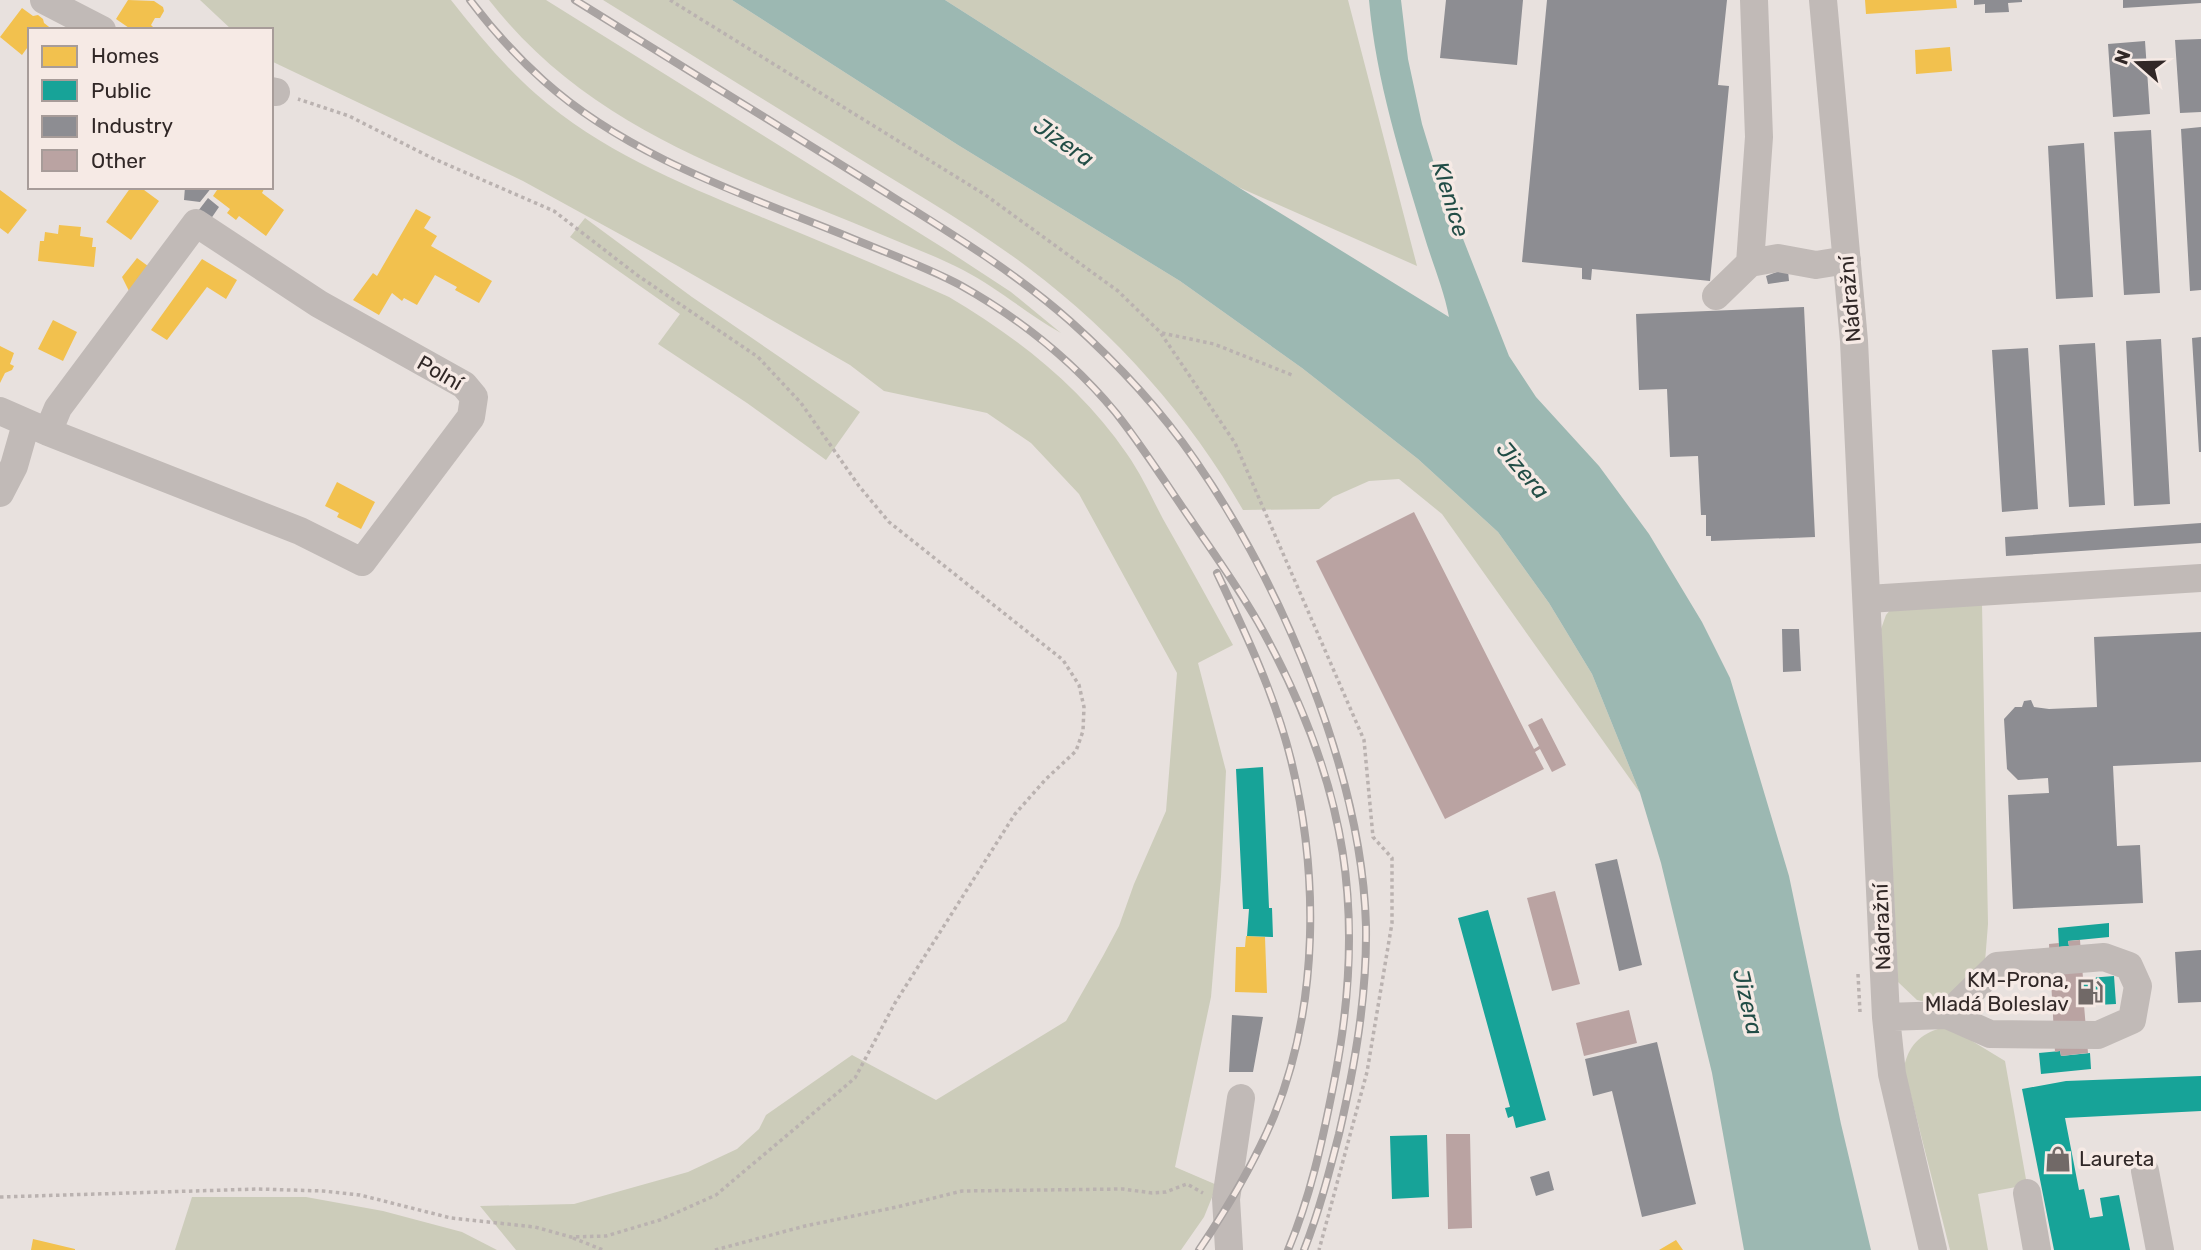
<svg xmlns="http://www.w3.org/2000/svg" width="2201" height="1250" font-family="Rubik,sans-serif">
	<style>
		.green { fill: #ccccba }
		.water { fill: #9cb8b2 }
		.homes { fill: #f2c14e }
		.public { fill: #17a398 }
		.industry { fill: #8d8d92 }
		.building { fill: #baa3a2 }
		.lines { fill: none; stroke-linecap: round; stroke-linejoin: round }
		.path { stroke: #bab2b0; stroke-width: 3.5; stroke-dasharray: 3.5 3.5; stroke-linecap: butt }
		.minor { stroke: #c1bab7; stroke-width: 28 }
		.rail-casing { stroke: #a9a3a2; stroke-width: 8 }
		.rail { stroke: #f6eae5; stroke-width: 5; stroke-dasharray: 16; stroke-linecap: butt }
		.labels { text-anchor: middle; stroke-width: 7; stroke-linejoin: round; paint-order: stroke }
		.street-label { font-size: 21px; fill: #312827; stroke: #f6eae5 }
		.poi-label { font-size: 21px; fill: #312827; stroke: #f6eae5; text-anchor: end }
		.water-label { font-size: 23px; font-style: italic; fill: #224d46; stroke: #f6eae5 }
	</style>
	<rect width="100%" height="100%" fill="#e8e1de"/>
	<path class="green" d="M200,0H451C477,33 504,66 536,94C600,150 677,182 754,214C819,241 885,268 949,297C1018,338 1081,387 1127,454C1141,474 1152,498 1163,519C1187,561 1210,603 1233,645L1198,663L1226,771L1221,877L1211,997L1175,1167L1217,1185L1204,1217L1181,1250H516L480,1206L574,1204L688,1172L737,1149L759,1129L766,1115L852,1055L936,1100L1066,1021L1103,956L1119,926L1134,884L1166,811L1177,673L1079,494L1031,443L987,413L884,391L850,365L676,265L523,181L271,61V30H232Z
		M489,0H546L953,254L1011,292L1061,333C1027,314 998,288 963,270C938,257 911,247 885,236C737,173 592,132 489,0Z
		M603,0H732L958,145L1180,281L1302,368L1418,459L1498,532L1549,603L1592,674L1640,793L1442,514L1399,479L1369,481L1333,497L1319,509L1243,510C1190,417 1115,333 1030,269C972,225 908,189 847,151C766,101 684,50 603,0Z
		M945,0H1348L1417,266L1238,187Z
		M585,218L692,297L860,412L826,460L747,403L658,344L680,314L570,237Z
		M1982,604L1988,924L1985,962L1938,1005L1917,1000L1898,982L1881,629L1886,615L1891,609Z
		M1941,1028L1954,1030L2005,1061L2027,1185L1978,1194L1988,1250H1950L1904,1068C1908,1046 1920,1034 1941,1028Z
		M192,1197H306L383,1211L462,1232L497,1250H175Z"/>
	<path class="water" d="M732,0H945L1238,187L1449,317C1444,290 1432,262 1424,235C1401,158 1376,81 1369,0H1401L1408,59L1422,124L1436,170L1509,356L1536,397L1599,466L1649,534L1702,622L1730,678L1789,876L1841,1124L1871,1250H1744L1712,1073L1661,863L1640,793L1592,674L1549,603L1498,532L1418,459L1302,368L1180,281L958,145Z"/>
	<path class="homes" d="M128,0L154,1L163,7L164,11L160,18H155L151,25L153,27L152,30H132L116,19Z
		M1865,0H1956L1957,8L1866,14Z
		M22,8L33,16L38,15L43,19L44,23L53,30H30V44L22,55L0,37Z
		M1950,47L1952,71L1916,74L1915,50Z
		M131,187H140L159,201L131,240L106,222Z
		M219,187H265L262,193L284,210L266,236L239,216L236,220L227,213L230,209L213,196Z
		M0,190L27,210L8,234L0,228Z
		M416,209L431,217L424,228L437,236L431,246L492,281L479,303L455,290L457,287L435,275L417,305L404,298L402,301L392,293L379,315L353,300L373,273L377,276Z
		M59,225L81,227L80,236L93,238L92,247H96L94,267L38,261L40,241H44L45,232L58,234Z
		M137,258L152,269L132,297L122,277Z
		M202,259L237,280L226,299L207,287L167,340L151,330Z
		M53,320L77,332L63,361L38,349Z
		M0,346L14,353L10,364L14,366L12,370L5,373L0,383Z
		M337,482L375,502L361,529L337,517L339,513L325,506Z
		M1246,936L1265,937L1267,993L1235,992L1236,947H1245Z
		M33,1239L75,1249V1250H31Z
		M1676,1240L1683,1250H1659Z"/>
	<path class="public" d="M1263,767L1269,908H1272L1273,937L1247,936L1249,909H1243L1236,769Z
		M1488,910L1546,1120L1516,1128L1513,1116L1508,1118L1505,1108L1510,1107L1458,918Z
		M2109,923V937L2068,941L2069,946L2059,947L2058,928Z
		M2114,976L2116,1004L2078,1006L2076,979Z
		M2060,1051L2061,1056L2090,1053L2091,1069L2041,1074L2039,1053Z
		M2201,1076V1111L2065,1118L2079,1190L2084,1189L2090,1218L2103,1216L2100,1198L2119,1195L2130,1250H2054L2022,1089L2066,1081Z
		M1427,1135L1429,1197L1392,1199L1390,1136Z"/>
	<path class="industry" d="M1446,0H1523L1517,65L1440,58Z
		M1547,0H1727L1718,85L1729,86L1710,281L1592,269L1591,280L1582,279V268L1522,262Z
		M1974,0H2022V2L2008,3L2009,12L1985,13V4L1974,5Z
		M2123,0H2201V3L2123,8Z
		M2201,39V112L2180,113L2175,40Z
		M2145,41L2150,114L2113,117L2108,44Z
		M2201,127V290L2190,291L2181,129Z
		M2151,130L2160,293L2124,295L2114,132Z
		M2084,143L2093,297L2056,299L2048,146Z
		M185,187H212L200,202L184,200Z
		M208,198L219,207L208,223L195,215Z
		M1785,269L1788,271L1789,281L1768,284L1766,276Z
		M1804,307L1815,537L1711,541V536H1706V515H1701L1698,456L1670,457L1667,389L1639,390L1636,314Z
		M2201,337V452H2199L2192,338Z
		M2161,339L2170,504L2134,506L2126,341Z
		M2095,343L2105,505L2069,507L2059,345Z
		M2028,348L2038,509L2002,512L1992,350Z
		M2201,523V543L2006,556L2005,537Z
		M1782,629H1799L1801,671L1783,672Z
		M2201,632V762L2113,766L2117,846L2140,845L2143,903L2013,909L2008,795L2049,793L2048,778L2018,780L2007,769L2004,719L2015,707H2022L2024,701L2031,700L2034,707L2049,709L2097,707L2094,637Z
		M1617,859L1642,965L1619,971L1595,864Z
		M2201,950V1002L2178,1003L2175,952Z
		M1232,1015L1263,1017L1253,1072H1229Z
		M1657,1042L1696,1204L1642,1217L1612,1091L1593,1096L1585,1059Z
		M1549,1171L1554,1190L1536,1196L1530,1177Z"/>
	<path class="building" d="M1414,512L1534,749L1539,746L1528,725L1542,718L1566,765L1552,772L1540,749L1535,752L1544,769L1445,819L1316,561Z
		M1555,891L1580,984L1552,991L1527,898Z
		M2080,940L2083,978L2076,979L2078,1006L2084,1005L2088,1053L2061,1056L2060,1051L2055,1052L2049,944L2059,943V947L2069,946L2068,941Z
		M1629,1010L1637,1043L1584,1056L1576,1023Z
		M1446,1134H1470L1472,1228L1448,1229Z"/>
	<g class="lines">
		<path class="path" d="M670,0L984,194L1118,291L1160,332L1235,443L1364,740L1373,837L1392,858V923L1367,1072L1319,1250
			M1162,333L1214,344L1292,375
			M1858,974L1860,1012
			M0,1197L258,1189L323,1191L360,1195L451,1218L535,1227L571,1237L606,1236L660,1220L716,1195L855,1078L895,1003L1015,814L1046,779L1076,751L1083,731L1084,707L1079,685L1063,660L889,522L859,486L801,403L758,357L637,275L554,211L432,158L349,116L298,99
			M573,1238L603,1250
			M715,1250L805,1226L897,1207L962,1191L1123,1189L1152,1193L1166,1192L1187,1184L1203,1193"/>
		<path class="minor" d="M44,0L102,30
			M1823,0L1854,341L1886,1017L1892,1074L1933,1250
			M271,91L276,92
			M1750,263L1778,258L1816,265L1847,260
			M1716,296L1750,263L1759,137L1754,0
			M0,411L48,432L300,531L362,562L471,417L474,397L464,385L319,304L196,223L58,408L48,432
			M0,493L14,466L26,424
			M1868,599L2201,578
			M1886,1017L1947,1015L1990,1034L2098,1035L2132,1020L2138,986L2129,966L2104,957L1997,966L1947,1015
			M2145,1171L2160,1250
			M2027,1193L2037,1250
			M1229,1249L1226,1199L1241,1098"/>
		<g class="rail-casing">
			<path id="rail" d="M470,0C492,29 516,56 544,81C630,158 746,195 851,238C887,253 926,267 960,285C1019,318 1073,361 1116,413C1142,446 1165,482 1189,517C1214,554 1241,591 1263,631C1347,785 1368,915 1333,1087C1322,1143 1310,1198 1288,1250
				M575,0C671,60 768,119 864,179C934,223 1008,266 1070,321C1116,362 1160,409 1195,460C1281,584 1362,773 1366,926C1367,996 1355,1065 1339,1134C1329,1173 1319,1212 1304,1250
				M1199,1250C1228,1207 1254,1164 1274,1116C1319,1006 1319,874 1291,760C1275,695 1246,634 1217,573"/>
		</g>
		<use href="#rail" class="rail"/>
	</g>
	<defs>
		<g id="fuel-bare" transform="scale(2.1)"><path d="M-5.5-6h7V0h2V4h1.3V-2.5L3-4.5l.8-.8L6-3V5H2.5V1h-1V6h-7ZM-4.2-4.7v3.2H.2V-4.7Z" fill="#716967" stroke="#f6eae5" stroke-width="2.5" paint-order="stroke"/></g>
		<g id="shop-bare" transform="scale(2.1)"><path d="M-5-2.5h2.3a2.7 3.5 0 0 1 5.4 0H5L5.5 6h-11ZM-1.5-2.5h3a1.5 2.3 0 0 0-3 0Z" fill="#716967" stroke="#f6eae5" stroke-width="2.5" paint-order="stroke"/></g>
	</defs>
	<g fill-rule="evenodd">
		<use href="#fuel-bare" x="2090" y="992"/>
		<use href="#shop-bare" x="2058" y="1159"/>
	</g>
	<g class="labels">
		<g class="street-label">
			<text transform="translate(1850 299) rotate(-95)" y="7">Nádražní</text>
			<text transform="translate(440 373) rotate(30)" y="7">Polní</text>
			<text transform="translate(1882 927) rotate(-92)" y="7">Nádražní</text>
		</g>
		<g class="poi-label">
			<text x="2069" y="987">KM-Prona,<tspan x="2069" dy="24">Mladá Boleslav</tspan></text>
			<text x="2079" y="1166" text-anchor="start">Laureta</text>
		</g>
		<g class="water-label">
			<text transform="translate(1064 142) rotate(35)" y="8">Jizera</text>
			<text transform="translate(1451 199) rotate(73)" y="8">Klenice</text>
			<text transform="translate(1523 470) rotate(50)" y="8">Jizera</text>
			<text transform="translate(1748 1002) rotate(77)" y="8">Jizera</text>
		</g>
	</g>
	<rect x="28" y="28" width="245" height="161" fill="#f6eae5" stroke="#a79c99" stroke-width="2"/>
	<rect x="42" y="46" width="35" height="21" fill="#f2c14e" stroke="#a79c99" stroke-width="2"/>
	<text x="91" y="63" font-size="21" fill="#312827">Homes</text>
	<rect x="42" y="80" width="35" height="21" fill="#17a398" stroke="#a79c99" stroke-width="2"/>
	<text x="91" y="98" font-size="21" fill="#312827">Public</text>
	<rect x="42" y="116" width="35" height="21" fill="#8d8d92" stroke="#a79c99" stroke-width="2"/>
	<text x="91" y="133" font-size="21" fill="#312827">Industry</text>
	<rect x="42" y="150" width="35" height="21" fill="#baa3a2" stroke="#a79c99" stroke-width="2"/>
	<text x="91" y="168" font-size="21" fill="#312827">Other</text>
	<g transform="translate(2138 63) rotate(290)" stroke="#f6eae5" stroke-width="5" paint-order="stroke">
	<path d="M0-5L12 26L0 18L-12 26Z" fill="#312827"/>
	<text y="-10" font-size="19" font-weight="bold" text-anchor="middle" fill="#312827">N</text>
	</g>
</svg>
